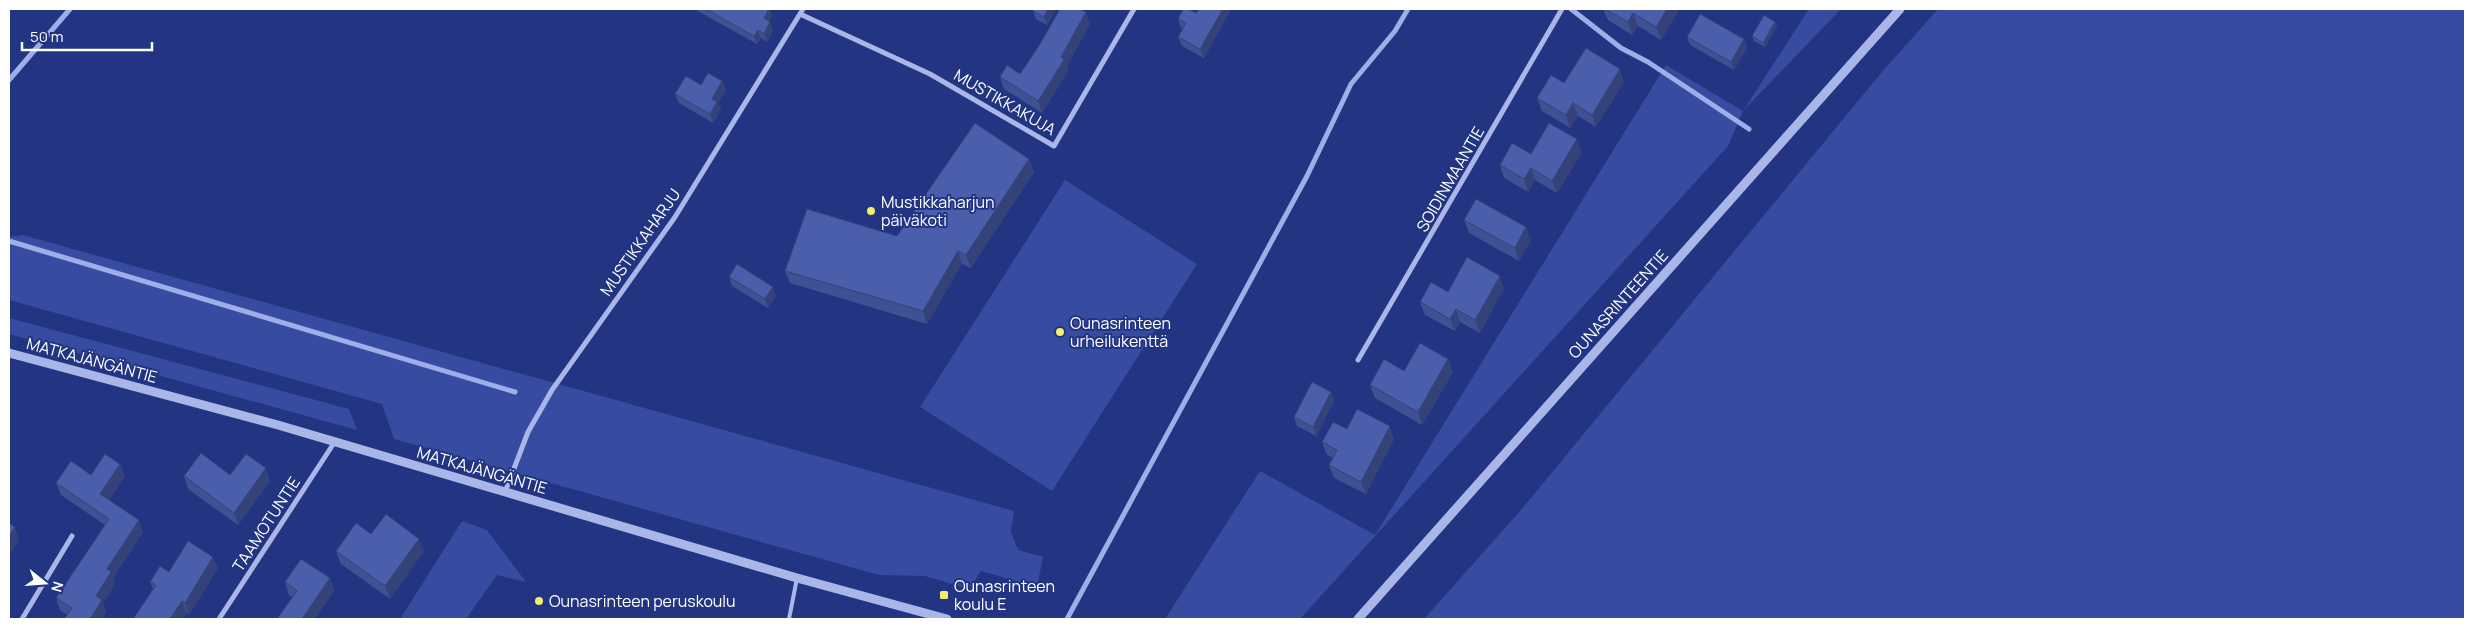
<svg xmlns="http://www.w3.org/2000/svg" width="2474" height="628" font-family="Manrope,sans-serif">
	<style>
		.green { fill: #374ca0 }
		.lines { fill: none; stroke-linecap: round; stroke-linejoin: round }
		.stream { stroke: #9eaee9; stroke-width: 5 }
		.service { stroke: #aab6e8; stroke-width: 4 }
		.minor { stroke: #aab6e8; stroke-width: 5 }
		.tertiary { stroke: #aab6e8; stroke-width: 9 }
		.wall { fill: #405193 }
		.shaded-wall { fill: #344278 }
		.building { fill: #4b5eab; stroke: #344278 }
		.poi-dot { fill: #f3ee6c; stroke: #223482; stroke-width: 2 }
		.labels { text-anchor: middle; stroke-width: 4; stroke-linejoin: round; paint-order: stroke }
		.street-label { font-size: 16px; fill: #fff; stroke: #223482 }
		.poi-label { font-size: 16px; fill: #fff; stroke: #223482; text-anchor: start }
	</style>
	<rect width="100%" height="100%" fill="#223482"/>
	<path class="green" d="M1809,9H1841L1743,111L1728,146L1300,619H1165L1260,471L1375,535L1666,65L1743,111Z
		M1938,9H2465V619H1424L1520,511L1882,72Z
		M1065,180L1197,264L1052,491L920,407Z
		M23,235L1014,511L1011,532L1018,550L1043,557L1037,587L981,571L969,589L925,576L879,575L394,439L382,404L9,300V237Z
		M9,318L349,409L357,430L9,334Z
		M462,521L487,530L526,582L497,575L466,619H400Z"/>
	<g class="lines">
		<path class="stream" d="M1571,9L1621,48L1648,62L1749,129
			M9,80L70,9
			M9,241L515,392
			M1067,619L1307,176L1351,84L1395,31L1408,9"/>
		<path class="service" d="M789,619L797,578"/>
		<path class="minor" d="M800,14L930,74L1054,146L1134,9
			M1358,360L1562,9
			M505,492L528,432L552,390L675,217L803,9
			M22,619L72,536
			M219,619L334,443"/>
		<path class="tertiary" d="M9,353L278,425L797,578L947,619
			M1358,619L1900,9"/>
	</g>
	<path class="wall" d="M694,9H769L772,16L769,21L770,22L773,30L767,42L761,38L757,44Z
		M1056,9L1047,25L1036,19L1033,11Z
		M1199,9H1231L1204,58L1182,46L1178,37L1183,29L1181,28L1178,19L1196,13Z
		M1603,9H1679L1661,40L1638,26L1632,35L1608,20Z
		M1775,22L1777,26L1765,47L1754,41L1752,36Z
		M1090,24L1067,66L1068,71L1042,113L1004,89L1000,77L1020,74Z
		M1687,37L1744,39L1747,48L1734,70L1690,45Z
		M722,81L726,90L718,103L721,110L713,123L679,103L675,94L701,85Z
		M1624,82L1596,127L1578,116L1570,128L1542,111L1537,98L1564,83Z
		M1582,152L1557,193L1535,180L1528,192L1504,178L1500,165L1531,154Z
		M1029,159L1034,172L971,268L962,264L927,324L790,283L785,271L897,236Z
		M1464,220L1531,240L1519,261L1469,233Z
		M729,277L776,296L768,308L732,286Z
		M1504,288L1480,333L1460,322L1455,331L1425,315L1420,302L1448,292Z
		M1448,359L1453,372L1422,425L1375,398L1370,385L1404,371Z
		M1331,392L1334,401L1316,436L1297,426L1294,417Z
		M1347,429L1394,439L1366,494L1334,478L1329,465L1333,458L1327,455L1322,442Z
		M120,464L125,476L109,500L143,532L113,578L115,584L103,603L106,612L68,615L60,610L56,598L105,525L61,495L56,483L91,475Z
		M184,476L270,481L238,525L188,489Z
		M371,534L424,551L390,599L341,564L336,551Z
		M218,568L189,615L187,613L182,619H133L153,589L150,582L169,572Z
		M330,578L334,591L315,619H277L292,597L289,595L285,582Z"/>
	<path class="shaded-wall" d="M769,9L772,16L767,26L764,18Z
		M1048,9H1056L1047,25L1044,17Z
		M1223,9H1231L1204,58L1200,49Z
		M1667,9H1679L1661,40L1656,27Z
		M1086,12L1090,24L1067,66L1068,71L1042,113L1038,101Z
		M1633,13L1638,26L1632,35L1628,22Z
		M770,22L773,30L767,42L764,34Z
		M1775,22L1777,26L1765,47L1763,43Z
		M758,30L761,38L757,44L754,36Z
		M1744,39L1747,48L1734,70L1731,62Z
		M1620,69L1624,82L1596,127L1592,115Z
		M722,81L726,90L718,103L721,110L713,123L710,114L712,99Z
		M1573,103L1578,116L1570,128L1566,115Z
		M1577,139L1582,152L1557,193L1552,181Z
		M1029,159L1034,172L971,268L966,255Z
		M1531,168L1535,180L1528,192L1524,179Z
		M1526,227L1531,240L1519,261L1515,248Z
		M958,251L962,264L927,324L923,311Z
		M1500,276L1504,288L1480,333L1475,320Z
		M773,287L776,296L768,308L765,299Z
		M1456,309L1460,322L1455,331L1450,319Z
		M1448,359L1453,372L1422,425L1418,412Z
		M1331,392L1334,401L1316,436L1313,427Z
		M1390,426L1394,439L1366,494L1361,482Z
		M120,464L125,476L105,506L100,494Z
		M266,468L270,481L238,525L234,513Z
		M139,520L143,532L113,578L115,584L103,603L106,612L102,619H90L96,596L107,569Z
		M15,527L19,540L9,556V536Z
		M419,539L424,551L390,599L385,586Z
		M213,557L218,568L189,615L185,603Z
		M330,578L334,591L315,619H302Z
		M182,601L187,613L182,619H170Z"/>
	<path class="building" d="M706,9H769L764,18L770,22L764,34L758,30L754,36Z
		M1034,9H1048L1044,17L1033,11Z
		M1060,9H1080L1086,12L1061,57L1064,60L1038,101L1000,77L1007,65L1020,74L1040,44Z
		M1183,9H1188L1196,13L1199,9H1223L1200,49L1178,37L1186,23L1178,19Z
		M1605,9H1667L1656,27L1633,13L1628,22Z
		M1700,14L1744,39L1731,62L1687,37Z
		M1764,15L1775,22L1763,43L1752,36Z
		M1586,48L1620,69L1592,115L1573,103L1566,115L1537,98L1551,75L1564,83Z
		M708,73L722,81L712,99L717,102L710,114L675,94L686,76L701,85Z
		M975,123L1029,159L966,255L958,251L923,311L785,271L807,209L897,236Z
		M1549,123L1577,139L1552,181L1531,168L1524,179L1500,165L1512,143L1531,154Z
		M1476,199L1526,227L1515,248L1464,220Z
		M1467,257L1500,276L1475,320L1456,309L1450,319L1420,302L1431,282L1448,292Z
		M737,264L773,287L765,299L729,277Z
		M1420,343L1448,359L1418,412L1370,385L1384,359L1404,371Z
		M1312,382L1331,392L1313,427L1294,417Z
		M1357,409L1390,426L1361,482L1329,465L1337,450L1322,442L1333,422L1347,429Z
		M201,453L230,475L246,454L266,468L234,513L184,476Z
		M105,454L120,464L100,494L139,520L107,569L111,572L96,596L102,600L90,619H64L72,608L56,598L109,519L56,483L71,461L91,475Z
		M386,514L419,539L385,586L336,551L356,523L371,534Z
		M9,523L15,527L9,536Z
		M188,541L213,557L185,603L182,601L170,619H133L156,585L150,582L160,566L169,572Z
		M301,559L330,578L302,619H277L297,591L285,582Z"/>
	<g class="poi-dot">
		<circle cx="871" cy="211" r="5"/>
		<circle cx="1060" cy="332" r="5"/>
		<rect x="939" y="590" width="10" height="10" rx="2.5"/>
		<circle cx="539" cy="601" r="5"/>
	</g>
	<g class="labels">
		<g class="street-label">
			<text transform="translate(1005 102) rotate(30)" y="6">MUSTIKKAKUJA</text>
			<text transform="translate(1450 179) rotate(-60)" y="6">SOIDINMAANTIE</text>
			<text transform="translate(640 242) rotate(-55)" y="6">MUSTIKKAHARJU</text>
			<text transform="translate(1618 304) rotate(-48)" y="6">OUNASRINTEENTIE</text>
			<text transform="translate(92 360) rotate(15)" y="6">MATKAJÄNGÄNTIE</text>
			<text transform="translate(482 470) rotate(16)" y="6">MATKAJÄNGÄNTIE</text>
			<text transform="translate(266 524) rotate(-57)" y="6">TAAMOTUNTIE</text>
		</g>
		<g class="poi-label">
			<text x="881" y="208">Mustikkaharjun<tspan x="881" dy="18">päiväkoti</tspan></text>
			<text x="1070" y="329">Ounasrinteen<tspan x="1070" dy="18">urheilukenttä</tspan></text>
			<text x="954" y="592">Ounasrinteen<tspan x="954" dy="18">koulu E</tspan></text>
			<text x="549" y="607">Ounasrinteen peruskoulu</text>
		</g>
	</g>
	<rect width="2474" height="628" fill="none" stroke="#ffffff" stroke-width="20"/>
	<g transform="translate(45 583) rotate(107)" stroke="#223482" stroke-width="4" paint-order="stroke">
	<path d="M0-4L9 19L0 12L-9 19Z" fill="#ffffff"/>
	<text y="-8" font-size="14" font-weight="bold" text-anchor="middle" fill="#ffffff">N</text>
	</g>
	<path d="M22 42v8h130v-8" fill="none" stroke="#ffffff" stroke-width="2.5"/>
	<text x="30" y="42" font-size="15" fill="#ffffff" stroke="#223482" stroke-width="4" paint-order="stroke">50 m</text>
</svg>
